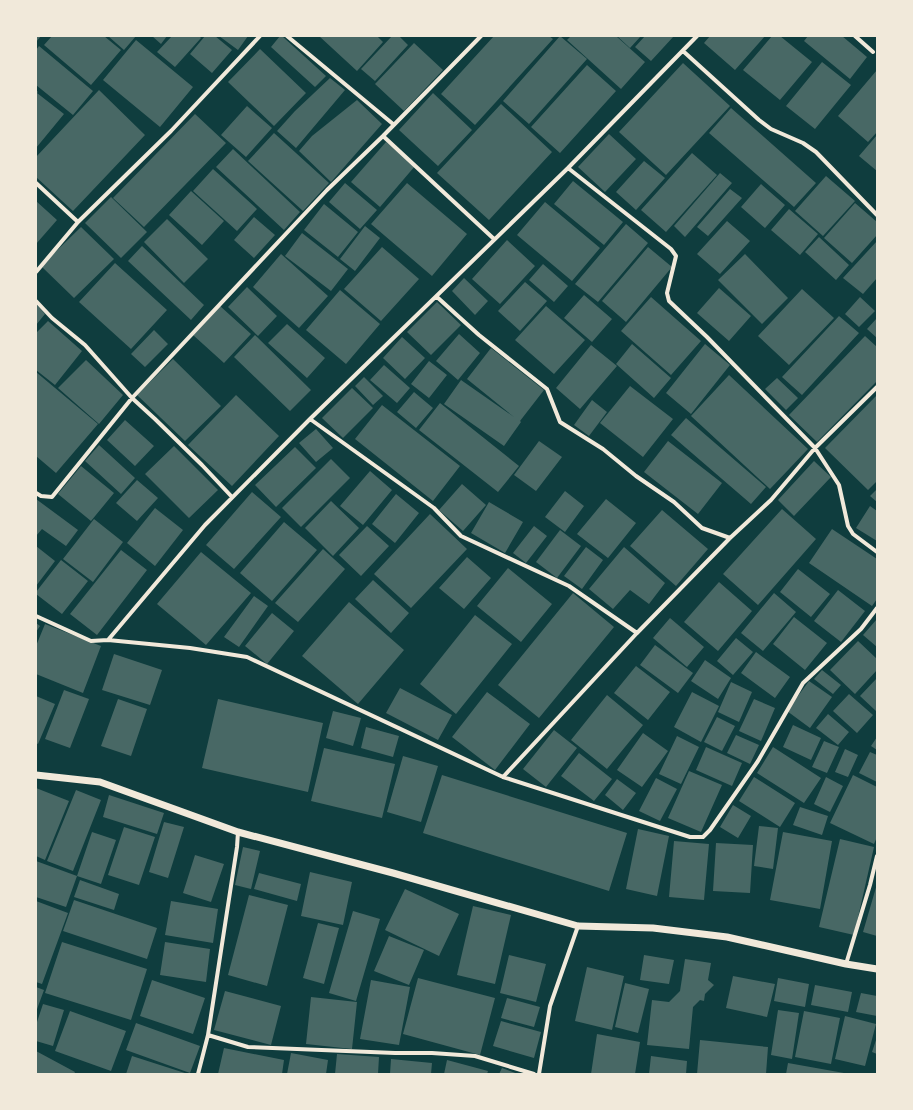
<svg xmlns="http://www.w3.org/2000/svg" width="913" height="1110" font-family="'Source Serif 4',serif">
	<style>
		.building { fill: #486865 }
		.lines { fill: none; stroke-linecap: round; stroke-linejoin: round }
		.minor { stroke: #f1e9da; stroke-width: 4 }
		.tertiary { stroke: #f1e9da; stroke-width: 7 }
	</style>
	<rect width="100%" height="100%" fill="#0f3d3e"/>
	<path class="building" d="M36,36H41L36,42Z
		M52,36H104L121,50L91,85L44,45Z
		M108,36H136L124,50Z
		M152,36H167L161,44Z
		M172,36H199L201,38L175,67L157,52Z
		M205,36H215L232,50L212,73L190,54Z
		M219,36H248L238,50Z
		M280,36H282L326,76L315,87L271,47Z
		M319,36H377L383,42L357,71Z
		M392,36H399L408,45L375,81L361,69Z
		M494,36H549L553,39L475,125L441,94Z
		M560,36L587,59L529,124L503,101Z
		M571,36H616L645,62L621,89L567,40Z
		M617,36H641L630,48Z
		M645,36H674L651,61L635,47Z
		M710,36H765L735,70L704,43Z
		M772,36H780L812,62L780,100L743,70Z
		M808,36H842L867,57L850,79L804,41Z
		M136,40L193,87L160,127L103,80Z
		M414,43L443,70L404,111L375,84Z
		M39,46L93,91L73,115L36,85V50Z
		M260,49L306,93L274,126L228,82Z
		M822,62L851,85L815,129L786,106Z
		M683,63L730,106L666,175L619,132Z
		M587,65L616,91L560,153L531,127Z
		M877,70V132L868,142L838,116Z
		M330,78L345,90L296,148L277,131L295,111Z
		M36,90L38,92L37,93L64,114L36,148Z
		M99,90L145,135L73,211L36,177V157Z
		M433,93L472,130L438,166L399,130Z
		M357,100L382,124L331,182L299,151L312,136Z
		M501,104L552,152L489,220L437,173Z
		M247,106L272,128L246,157L221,135Z
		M731,108L816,183L794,207L709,133Z
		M195,114L226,143L144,227L113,198Z
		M274,133L329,183L303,211L248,161Z
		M609,134L636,159L605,192L578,167Z
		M877,135V171L859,156Z
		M386,142L415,166L380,207L351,182Z
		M233,149L300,212L284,230L216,167Z
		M692,153L717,175L666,232L641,210Z
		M644,161L665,178L636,210L616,192Z
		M213,169L257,209L237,231L193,191Z
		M720,173L732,183L685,237L674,226Z
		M826,176L855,201L823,236L795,211Z
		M573,181L623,222L604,245L554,204Z
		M345,183L377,210L360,229L329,202Z
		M407,183L467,234L432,276L371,224Z
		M761,184L785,205L765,228L741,207Z
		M730,189L742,198L708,236L697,227Z
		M191,191L224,221L202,245L169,215Z
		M111,197L147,232L121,258L85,223Z
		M36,201L57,220L36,244Z
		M545,202L600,248L572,281L517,235Z
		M855,203L877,222V235L852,263L824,238Z
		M324,204L358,232L338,257L304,230Z
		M789,209L818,234L800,255L771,230Z
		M254,217L275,235L254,258L234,240Z
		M167,219L208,259L184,283L144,242Z
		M727,221L750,241L720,274L697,254Z
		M626,224L648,243L598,302L575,284Z
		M365,226L380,238L355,271L340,259Z
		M81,227L114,259L74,298L41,266Z
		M302,233L348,269L331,291L285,256Z
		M819,237L849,265L836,280L805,252Z
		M507,240L535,266L500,304L472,279Z
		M877,241V278L863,294L843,278Z
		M142,246L204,305L191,320L128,261Z
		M382,247L419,279L381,321L344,289Z
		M648,247L672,267L626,322L602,301Z
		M281,254L328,296L299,328L253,287Z
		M745,254L788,298L762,324L718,280Z
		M115,263L167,310L131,349L79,302Z
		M543,264L568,286L554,302L529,280Z
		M464,278L488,301L475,315L452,291Z
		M525,282L547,301L520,331L498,311Z
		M247,287L277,316L258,336L228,307Z
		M719,288L751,316L729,341L697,313Z
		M802,289L834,318L789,365L758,336Z
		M340,290L380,324L346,364L306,330Z
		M584,295L612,319L592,342L564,318Z
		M651,297L701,341L671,375L621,331Z
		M860,297L875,311L859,327L845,314Z
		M437,302L461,325L431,355L407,332Z
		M36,304L45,314L36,325Z
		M220,306L251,334L224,363L193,335Z
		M546,306L585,340L554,374L515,340Z
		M839,316L859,333L802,395L782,377Z
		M877,318V338L867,329Z
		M48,321L82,351L55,385L36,370V333Z
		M287,324L325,358L307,378L268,343Z
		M154,330L168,344L145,367L131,354Z
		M459,334L480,353L458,380L436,361Z
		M255,335L311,390L290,411L234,357Z
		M865,336L877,347V381L817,442L789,415Z
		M402,337L425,358L405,379L383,358Z
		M632,344L671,378L654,398L616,364Z
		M705,344L730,365L691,414L666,393Z
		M591,345L617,366L580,409L556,388Z
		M491,348L544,390L520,421L521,422L504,446L444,404L461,380L514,417L467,379Z
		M173,359L221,406L185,441L137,395Z
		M86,360L123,395L99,424L58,388Z
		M429,361L447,375L429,398L411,384Z
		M384,365L410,388L397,403L370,380Z
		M36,372L98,424L56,473L36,456Z
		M729,375L808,449L770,489L691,416Z
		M364,377L383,396L373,405L355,386Z
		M777,378L798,398L786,410L765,389Z
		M630,386L673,419L643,457L600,423Z
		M352,388L373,408L343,438L322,418Z
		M414,392L433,408L416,428L397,412Z
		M236,395L279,436L232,486L188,445Z
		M877,395V481L868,490L825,448Z
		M592,400L607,412L589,436L574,425Z
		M440,403L519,466L498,492L419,430Z
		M382,405L460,466L433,501L355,439Z
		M686,418L766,487L751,504L671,435Z
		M125,420L154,446L135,466L107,440Z
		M316,429L333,448L316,462L299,443Z
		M539,441L562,457L536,491L514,475Z
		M668,441L722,483L698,514L644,472Z
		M99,445L135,478L121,494L85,461Z
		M174,446L218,490L189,518L145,474Z
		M295,447L316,468L276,507L255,485Z
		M331,459L350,478L301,527L282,508Z
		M814,461L831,477L794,516L778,500Z
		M81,466L114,493L91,521L58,494Z
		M370,471L392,490L363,525L340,506Z
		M137,480L158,498L137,521L116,503Z
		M462,484L486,505L463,531L439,510Z
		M877,489V502L870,496Z
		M565,491L584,506L565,532L545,517Z
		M252,492L281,517L234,569L206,545Z
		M396,494L419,513L395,543L372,524Z
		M36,499L78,530L66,546L42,529L36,536Z
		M606,499L636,523L608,558L577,534Z
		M331,501L359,528L333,556L305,528Z
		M489,502L523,522L505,553L471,533Z
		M870,506L877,511V541L856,528Z
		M155,508L183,530L155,566L127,543Z
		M782,509L816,539L758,605L723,574Z
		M662,510L708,549L676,586L630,546Z
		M430,514L467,549L411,608L374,574Z
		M94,519L123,542L93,582L63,559Z
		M284,522L317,550L272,601L240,573Z
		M367,526L389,546L361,576L339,555Z
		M534,526L547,536L526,563L513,553Z
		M832,529L877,559V599L872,606L809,563Z
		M560,530L581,546L557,578L536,562Z
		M36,546L55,561L36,586Z
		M586,547L603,560L582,589L564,576Z
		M624,547L665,583L649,604L630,590L613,609L589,589Z
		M323,549L345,569L298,622L275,603Z
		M121,550L147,570L97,635L70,614Z
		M201,552L251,593L206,645L157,604Z
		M467,557L491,578L464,609L439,588Z
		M61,560L88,581L62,614L36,594V592Z
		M508,568L552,604L521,642L477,606Z
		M798,569L830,594L811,617L780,592Z
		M373,580L409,613L391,633L355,599Z
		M719,582L752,611L718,651L684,622Z
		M838,590L865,611L841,642L814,621Z
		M573,593L614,627L539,718L498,685Z
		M774,593L796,612L763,651L741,633Z
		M254,596L268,606L239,647L224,637Z
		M349,602L404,650L358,704L302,656Z
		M272,613L294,631L267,664L245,646Z
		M475,615L512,644L456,714L420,684Z
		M794,617L827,643L805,670L773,644Z
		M670,618L704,647L687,667L653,638Z
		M877,619V647L863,635Z
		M36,623L40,626L36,632Z
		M45,624L101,646L83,693L36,674V646Z
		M736,638L753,652L733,675L717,661Z
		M858,641L877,659V670L855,694L830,670Z
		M655,645L693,673L678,693L640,665Z
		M756,652L790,677L775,698L741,673Z
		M114,654L162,670L150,705L102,690Z
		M705,660L731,678L718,699L691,681Z
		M636,666L670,692L648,720L614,693Z
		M822,670L841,685L833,694L814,679Z
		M877,678V710L876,711L860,696Z
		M809,681L832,697L810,728L787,711Z
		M731,682L752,692L739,722L718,712Z
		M400,688L452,715L438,740L386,713Z
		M64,690L89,699L70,748L45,739Z
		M487,692L530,724L495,770L452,737Z
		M692,692L719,706L701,742L674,727Z
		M849,694L873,715L857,733L833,711Z
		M607,695L643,725L607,769L571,740Z
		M36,696L55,704L38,744L36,743Z
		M118,699L147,709L131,756L101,746Z
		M218,699L323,723L308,792L202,768Z
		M754,699L775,708L761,741L739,731Z
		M333,711L361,718L353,746L326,738Z
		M828,714L849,732L838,745L816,728Z
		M717,717L735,726L722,751L704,742Z
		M793,725L821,738L811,760L783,747Z
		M366,727L399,736L393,757L361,748Z
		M554,730L577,748L546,787L523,769Z
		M643,733L668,751L642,787L617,770Z
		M736,735L759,745L750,764L727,753Z
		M677,736L699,747L681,784L659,774Z
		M877,737V750L871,746Z
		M824,741L839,747L827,773L812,767Z
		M706,747L742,763L732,786L696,770Z
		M773,747L821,778L804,803L757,773Z
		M324,748L395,764L382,818L311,801Z
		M845,749L858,755L848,777L835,772Z
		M870,752L877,755V782L859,773Z
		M579,753L612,779L594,801L561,776Z
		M403,756L438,766L421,822L387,812Z
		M689,771L722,785L701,832L668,818Z
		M442,775L627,833L609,891L423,833Z
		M853,775L877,787V837L874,844L830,823Z
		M754,777L795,803L780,827L739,801Z
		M826,777L843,786L830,812L814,804Z
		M656,778L677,789L660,821L639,811Z
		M617,779L636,793L623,810L605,795Z
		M36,788L69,801L45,860L36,856Z
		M76,790L101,800L73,871L47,861Z
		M109,795L164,813L157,834L103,817Z
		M733,805L751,816L738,838L720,827Z
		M800,807L828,816L822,835L793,825Z
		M164,822L184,827L168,878L149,872Z
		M759,826L778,828L773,869L754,866Z
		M124,827L155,837L139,885L108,875Z
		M638,829L669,836L657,896L626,889Z
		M92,832L116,840L101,884L77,876Z
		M783,832L832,841L820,909L770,900Z
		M840,839L874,847L854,935L819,927Z
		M674,841L709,844L704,900L669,897Z
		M716,843L753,845L750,893L713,891Z
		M243,847L260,851L251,889L235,885Z
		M195,855L224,864L211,902L183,893Z
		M36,861L77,876L66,907L36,897Z
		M310,872L352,882L343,925L301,916Z
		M259,873L301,884L297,901L254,889Z
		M80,880L119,894L114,910L74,897Z
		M877,884V936L863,932Z
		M405,889L459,914L439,956L385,930Z
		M249,895L288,905L267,986L228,975Z
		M74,900L157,928L147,959L63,931Z
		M36,901L68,913L42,984L36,982Z
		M171,901L218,909L213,943L165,935Z
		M473,906L511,915L495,984L457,975Z
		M353,911L380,919L356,1001L329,993Z
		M318,923L339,928L324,984L303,978Z
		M389,936L424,950L409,985L374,971Z
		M62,942L147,969L131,1020L45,993Z
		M165,942L210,949L206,982L160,975Z
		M509,955L546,964L536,1002L500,993Z
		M644,955L674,960L669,984L640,980Z
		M685,959L711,963L708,980L714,985L705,994L704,1001L700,1000L693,1007L689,1049L647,1045L652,1000L669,1002L680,991Z
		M587,967L624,976L612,1030L575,1021Z
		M733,976L775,984L767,1017L726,1008Z
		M418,978L495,998L480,1055L403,1034Z
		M778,978L809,984L805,1007L774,1001Z
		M152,980L205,998L193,1034L140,1016Z
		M371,980L410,987L399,1045L360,1039Z
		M625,983L649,989L638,1033L615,1027Z
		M815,985L852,992L848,1012L811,1005Z
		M36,987L44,990L36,1012Z
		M225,991L281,1006L271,1045L214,1030Z
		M861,993L877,996V1016L856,1012Z
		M311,997L357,1002L352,1049L306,1044Z
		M507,998L540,1007L534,1027L501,1018Z
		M43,1004L64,1010L53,1046L36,1041V1025Z
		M778,1010L799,1013L792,1059L771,1055Z
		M70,1011L126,1031L111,1071L55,1051Z
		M804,1011L840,1018L831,1064L795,1057Z
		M845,1016L876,1024L865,1066L835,1059Z
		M501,1021L541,1032L534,1058L493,1046Z
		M136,1023L200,1046L190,1073L126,1050Z
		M597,1034L640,1042L635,1074H591Z
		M877,1037V1054L872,1052Z
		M700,1040L768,1047L766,1074H697Z
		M224,1048L284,1060L282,1074H218Z
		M36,1051L75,1072L74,1074H36Z
		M291,1053L328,1060L326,1074H287Z
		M337,1054L379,1057L378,1074H335Z
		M132,1056L188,1074H126Z
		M651,1056L687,1061L686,1074H649Z
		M391,1059L432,1063L431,1074H390Z
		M447,1060L488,1071L487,1074H444Z
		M788,1063L844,1073V1074H786Z
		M502,1068L518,1074H499Z"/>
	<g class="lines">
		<path class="minor" d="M287,36L393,124
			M855,36L873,52
			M683,51L759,120L771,129L803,143L816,152L877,215
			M383,136L494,239
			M568,168L671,249L676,256L667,293L669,301L707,337L815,448L839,485L848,526L853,534L877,552
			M36,183L78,222
			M36,272L78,222L171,131L260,36
			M437,297L479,335L547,389L560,422L603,449L636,476L674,502L702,528L730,538
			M36,301L52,318L85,345L132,398L155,419L202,465L232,497
			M310,419L434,508L461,536L569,586L637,633
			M36,493L41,496L52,497L132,398L327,190L383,136L481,36
			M36,616L91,641L108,640L205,525L310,419L568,168L697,36
			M108,640L190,648L247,657L503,777L690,837H703L710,830L758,761L803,683L861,629L877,608
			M503,777L637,633L730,538L771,500L815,448L877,387
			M846,964L870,885L877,856
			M208,1035L248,1047L395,1053H432L475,1056L534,1074
			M198,1074L208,1035L237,847L238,832
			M539,1074L550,1006L578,926"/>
		<path class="tertiary" d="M36,775L100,782L238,832L393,873L578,926L653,928L727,937L846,964L877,969"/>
	</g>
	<rect width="913" height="1110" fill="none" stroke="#f1e9da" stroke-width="74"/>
</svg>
